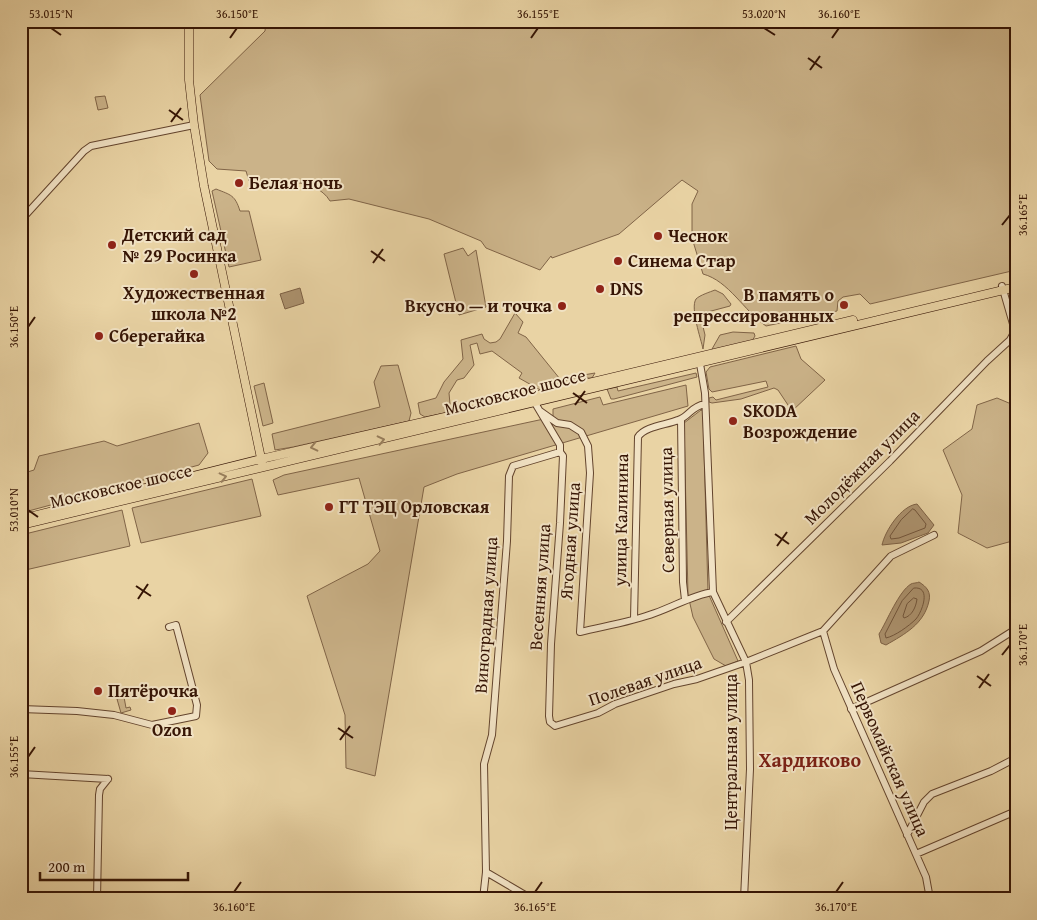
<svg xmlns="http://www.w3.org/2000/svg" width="1037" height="920" font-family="'Gentium Book Plus',serif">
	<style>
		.green { fill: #cbb389; stroke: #806447 }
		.water { fill: #ac926e; stroke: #7d6044 }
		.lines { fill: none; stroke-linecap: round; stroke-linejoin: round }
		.shore { stroke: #71543a; stroke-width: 1 }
		.minor-casing { stroke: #63442d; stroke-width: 8 }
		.major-casing { stroke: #361505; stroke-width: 9 }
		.minor { stroke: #f1e2c4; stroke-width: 6 }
		.major { stroke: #e9d3a4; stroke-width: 8 }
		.oneway { stroke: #987e5c }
		.ticks { fill: none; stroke: #361505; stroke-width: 2 }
		.poi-dot { fill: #8f2418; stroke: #f1e2c4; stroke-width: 2 }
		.labels { text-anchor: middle; stroke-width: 4; stroke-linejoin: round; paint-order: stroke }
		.poi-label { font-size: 18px; font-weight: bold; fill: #361505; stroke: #f1e2c4; text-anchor: start }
		.street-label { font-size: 18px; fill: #361505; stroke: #f1e2c4 }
		.quarter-label { font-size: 20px; font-weight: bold; fill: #7a1f14; stroke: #f1e2c4 }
		.neatline { fill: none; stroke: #361505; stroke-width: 2 }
		.ticks-label { font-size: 12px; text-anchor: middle; fill: #361505 }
	</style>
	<rect width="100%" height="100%" fill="#e9d3a4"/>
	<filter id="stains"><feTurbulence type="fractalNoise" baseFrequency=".004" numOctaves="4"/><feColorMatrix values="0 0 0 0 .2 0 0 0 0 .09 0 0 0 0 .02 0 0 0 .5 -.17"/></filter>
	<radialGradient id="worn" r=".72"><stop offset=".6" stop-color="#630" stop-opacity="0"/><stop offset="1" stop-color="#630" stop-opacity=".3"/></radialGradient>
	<path class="green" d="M266,21H1016V270L870,304L860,294L843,297L838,301L837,311L766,326C744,311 729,281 703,274L692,238V204L698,191L682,180L619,234L552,258L551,256L540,270L486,248L481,241L429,219L349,199L330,201C315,176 274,182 249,181L246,171L217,169L209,161L200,95L265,31Z
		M105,96L108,108L98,110L95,97Z
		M216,189C231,195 235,195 240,211H249L261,260L229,267L212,191Z
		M463,248L468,256L476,250L486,307L459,315L444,254Z
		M715,290L723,294L731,304L730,306L700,314L705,335L703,349C701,339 690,308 696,299C700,295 710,292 715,290Z
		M515,313L523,322L518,333L526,337L560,379L595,373L592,378H577L561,382L555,387L542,391L519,378L522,373L492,351L480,354L477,343L470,345L474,365L464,378L457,380L449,393L450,404L445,413L425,417L420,414L418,403L436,398L444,382L463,359L461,340L482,334L484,339L490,343L496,342L500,339Z
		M733,332L754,333L755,336L752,341L714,350L712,349L720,335Z
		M796,346L801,359L825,380L792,411L778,390L774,388L741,399L712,403L709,402V398L713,397L716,400L768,387L766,381L712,392L709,389L706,372L710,367Z
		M398,365L411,413L409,421L293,447L275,450L272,434L380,407L374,382L381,366Z
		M696,373L697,377L614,399H611L607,389L617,387L618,391Z
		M264,383L273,423L263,426L254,386Z
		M686,385L688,406L457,474L424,487L375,776L346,768L345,715L307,596L368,564L380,551L359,478L278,495L273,480L284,475L553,417V409L600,397L603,405Z
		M997,398L1016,406V540L987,548L958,533L962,495L943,450L972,429L977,405Z
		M701,410L703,411L708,593L738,661L726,666L714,659L693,617L688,595L684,423Z
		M199,423L208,453L199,465L21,513V474L34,470L39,456L104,441L117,446Z
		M252,479L261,516L141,543L132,508Z
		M122,510L130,546L21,571V535Z
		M124,697L126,708L130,707L131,710L121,713L117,699Z"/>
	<path class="water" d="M300,288L304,303L285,309L280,294Z
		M917,504L934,525L928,533L901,543L882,545C885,531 901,506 917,504Z
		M919,582C927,587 931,592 929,601C924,624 905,634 886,645L881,643L879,634C887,621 899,591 911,584C912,583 918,583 919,582Z"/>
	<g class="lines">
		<path class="shore" d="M913,509L915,510L926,524L925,528L899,538L891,539L890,536L901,520Z
			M914,588C932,586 922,612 916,619C909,626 895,636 886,638L885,634L902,601Z
			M914,598L917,599C916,607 912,616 904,618L903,616L907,604Z"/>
		<g class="minor-casing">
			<path id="minor" d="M21,220L84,151L91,146L194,125
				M699,358L705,393L713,592L746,662L749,680L750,769L744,899
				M535,403L560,445V452L563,456L560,523L551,644L549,716L550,722L555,726L598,713L615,704L674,684L697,679L746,662L823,631L891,556L934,535
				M540,411L557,423L570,425L581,432L588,446L590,473L580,632C605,626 631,622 655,613C675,606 693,595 713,592
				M681,419L683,582L685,600
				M634,619L638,437C645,426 667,425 678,420C690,416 690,407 705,404
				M726,622L890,461L987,361L1010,340L1015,331L1002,286
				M823,631L834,669L926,877L930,899
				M21,709L77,711L114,715L152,725L196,716L197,705L176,625L169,627
				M851,709L981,651L1016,629
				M21,774L108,779
				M907,835L924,802L932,794L991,771L1016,758
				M916,854L1016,811
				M486,872L532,899
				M97,899L99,795L100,789L108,779
				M483,899L486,872L484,764L492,735L507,541L509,476L513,466L560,452
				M919,899L928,895"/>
		</g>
		<g class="major-casing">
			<path id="major" d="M189,21V80L194,125L204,186L262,463
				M21,519L261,459L445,417L853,320
				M21,525L1016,287"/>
		</g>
		<use href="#minor" class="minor"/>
		<use href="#major" class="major"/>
	</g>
	<defs><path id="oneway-chevron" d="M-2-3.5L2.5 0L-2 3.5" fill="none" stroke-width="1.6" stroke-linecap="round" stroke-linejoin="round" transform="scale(1.25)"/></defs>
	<g class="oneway">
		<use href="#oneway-chevron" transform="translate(381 440) rotate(-13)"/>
		<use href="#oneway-chevron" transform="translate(314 447) rotate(167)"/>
		<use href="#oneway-chevron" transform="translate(223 477) rotate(-13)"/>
	</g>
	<path class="ticks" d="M51,28L61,35M764,28L775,35M230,38L237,28M531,38L538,28M832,38L839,28M808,58L822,68M810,70L820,56M169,110L183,120M171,122L181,108M1002,225L1010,215M371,251L385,261M373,263L383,249M28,327L35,317M573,393L587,403M575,405L585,391M28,510L38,517M775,534L789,544M777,546L787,532M136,586L151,596M138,599L148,584M1002,655L1010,645M977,676L991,686M979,688L989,674M338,728L353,738M340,740L350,726M28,757L35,747M234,892L241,882M535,892L542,882M836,892L843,882"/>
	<g class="poi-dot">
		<circle cx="239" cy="183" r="5"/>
		<circle cx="658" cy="236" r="5"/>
		<circle cx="112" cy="245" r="5"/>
		<circle cx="618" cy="261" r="5"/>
		<circle cx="194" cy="274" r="5"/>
		<circle cx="600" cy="289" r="5"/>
		<circle cx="844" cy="305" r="5"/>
		<circle cx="562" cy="306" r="5"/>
		<circle cx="99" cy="336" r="5"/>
		<circle cx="733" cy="421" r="5"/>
		<circle cx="329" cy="507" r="5"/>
		<circle cx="98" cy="691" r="5"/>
		<circle cx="172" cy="711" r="5"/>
	</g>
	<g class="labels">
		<g class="poi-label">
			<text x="249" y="189">Белая ночь</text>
			<text x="122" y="241">Детский сад<tspan x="122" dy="21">№ 29 Росинка</tspan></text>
			<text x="668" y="242">Чеснок</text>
			<text x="628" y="267">Синема Стар</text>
			<text x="610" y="295">DNS</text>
			<text x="194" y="299" text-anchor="middle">Художественная<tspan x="194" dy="21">школа №2</tspan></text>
			<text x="834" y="301" text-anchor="end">В память о<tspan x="834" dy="21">репрессированных</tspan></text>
			<text x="552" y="312" text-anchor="end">Вкусно — и точка</text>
			<text x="109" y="342">Сберегайка</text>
			<text x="743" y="417">SKODA<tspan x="743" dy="21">Возрождение</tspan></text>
			<text x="339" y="513">ГТ ТЭЦ Орловская</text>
			<text x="108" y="697">Пятёрочка</text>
			<text x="172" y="736" text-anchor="middle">Ozon</text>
		</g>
		<g class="street-label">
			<text transform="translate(515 392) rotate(-14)" y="6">Московское шоссе</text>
			<text transform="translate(862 467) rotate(-45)" y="6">Молодёжная улица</text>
			<text transform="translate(121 486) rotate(-13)" y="6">Московское шоссе</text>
			<text transform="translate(667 510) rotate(-91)" y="6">Северная улица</text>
			<text transform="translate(621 520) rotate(-89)" y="6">улица Калинина</text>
			<text transform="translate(570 541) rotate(-86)" y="6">Ягодная улица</text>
			<text transform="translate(540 587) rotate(-86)" y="6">Весенняя улица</text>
			<text transform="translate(486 615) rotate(-86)" y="6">Виноградная улица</text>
			<text transform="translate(645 681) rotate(-19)" y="6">Полевая улица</text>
			<text transform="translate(731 752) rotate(-90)" y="6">Центральная улица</text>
			<text transform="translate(890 759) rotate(66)" y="6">Первомайская улица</text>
		</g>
		<g class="quarter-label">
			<text x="810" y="767">Хардиково</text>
		</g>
	</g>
	<rect width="1037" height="920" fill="none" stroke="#e9d3a4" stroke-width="55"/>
	<path d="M40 872v8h148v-8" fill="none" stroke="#361505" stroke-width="2.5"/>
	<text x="48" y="872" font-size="15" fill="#361505" stroke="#f1e2c4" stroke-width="4" paint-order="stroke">200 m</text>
	<rect x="28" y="28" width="982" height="864" class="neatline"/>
	<g class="ticks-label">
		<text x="51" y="18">53.015°N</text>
		<text x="237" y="18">36.150°E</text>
		<text x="538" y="18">36.155°E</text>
		<text x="764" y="18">53.020°N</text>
		<text x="839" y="18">36.160°E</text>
		<text transform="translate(1023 215) rotate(-90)" y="4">36.165°E</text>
		<text transform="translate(14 327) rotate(-90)" y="4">36.150°E</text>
		<text transform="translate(14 510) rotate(-90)" y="4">53.010°N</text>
		<text transform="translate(1023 645) rotate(-90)" y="4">36.170°E</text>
		<text transform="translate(14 757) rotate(-90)" y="4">36.155°E</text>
		<text x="234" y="911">36.160°E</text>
		<text x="535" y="911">36.165°E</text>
		<text x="836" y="911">36.170°E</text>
	</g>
	<rect width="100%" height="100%" filter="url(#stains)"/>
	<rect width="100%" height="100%" fill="url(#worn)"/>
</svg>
